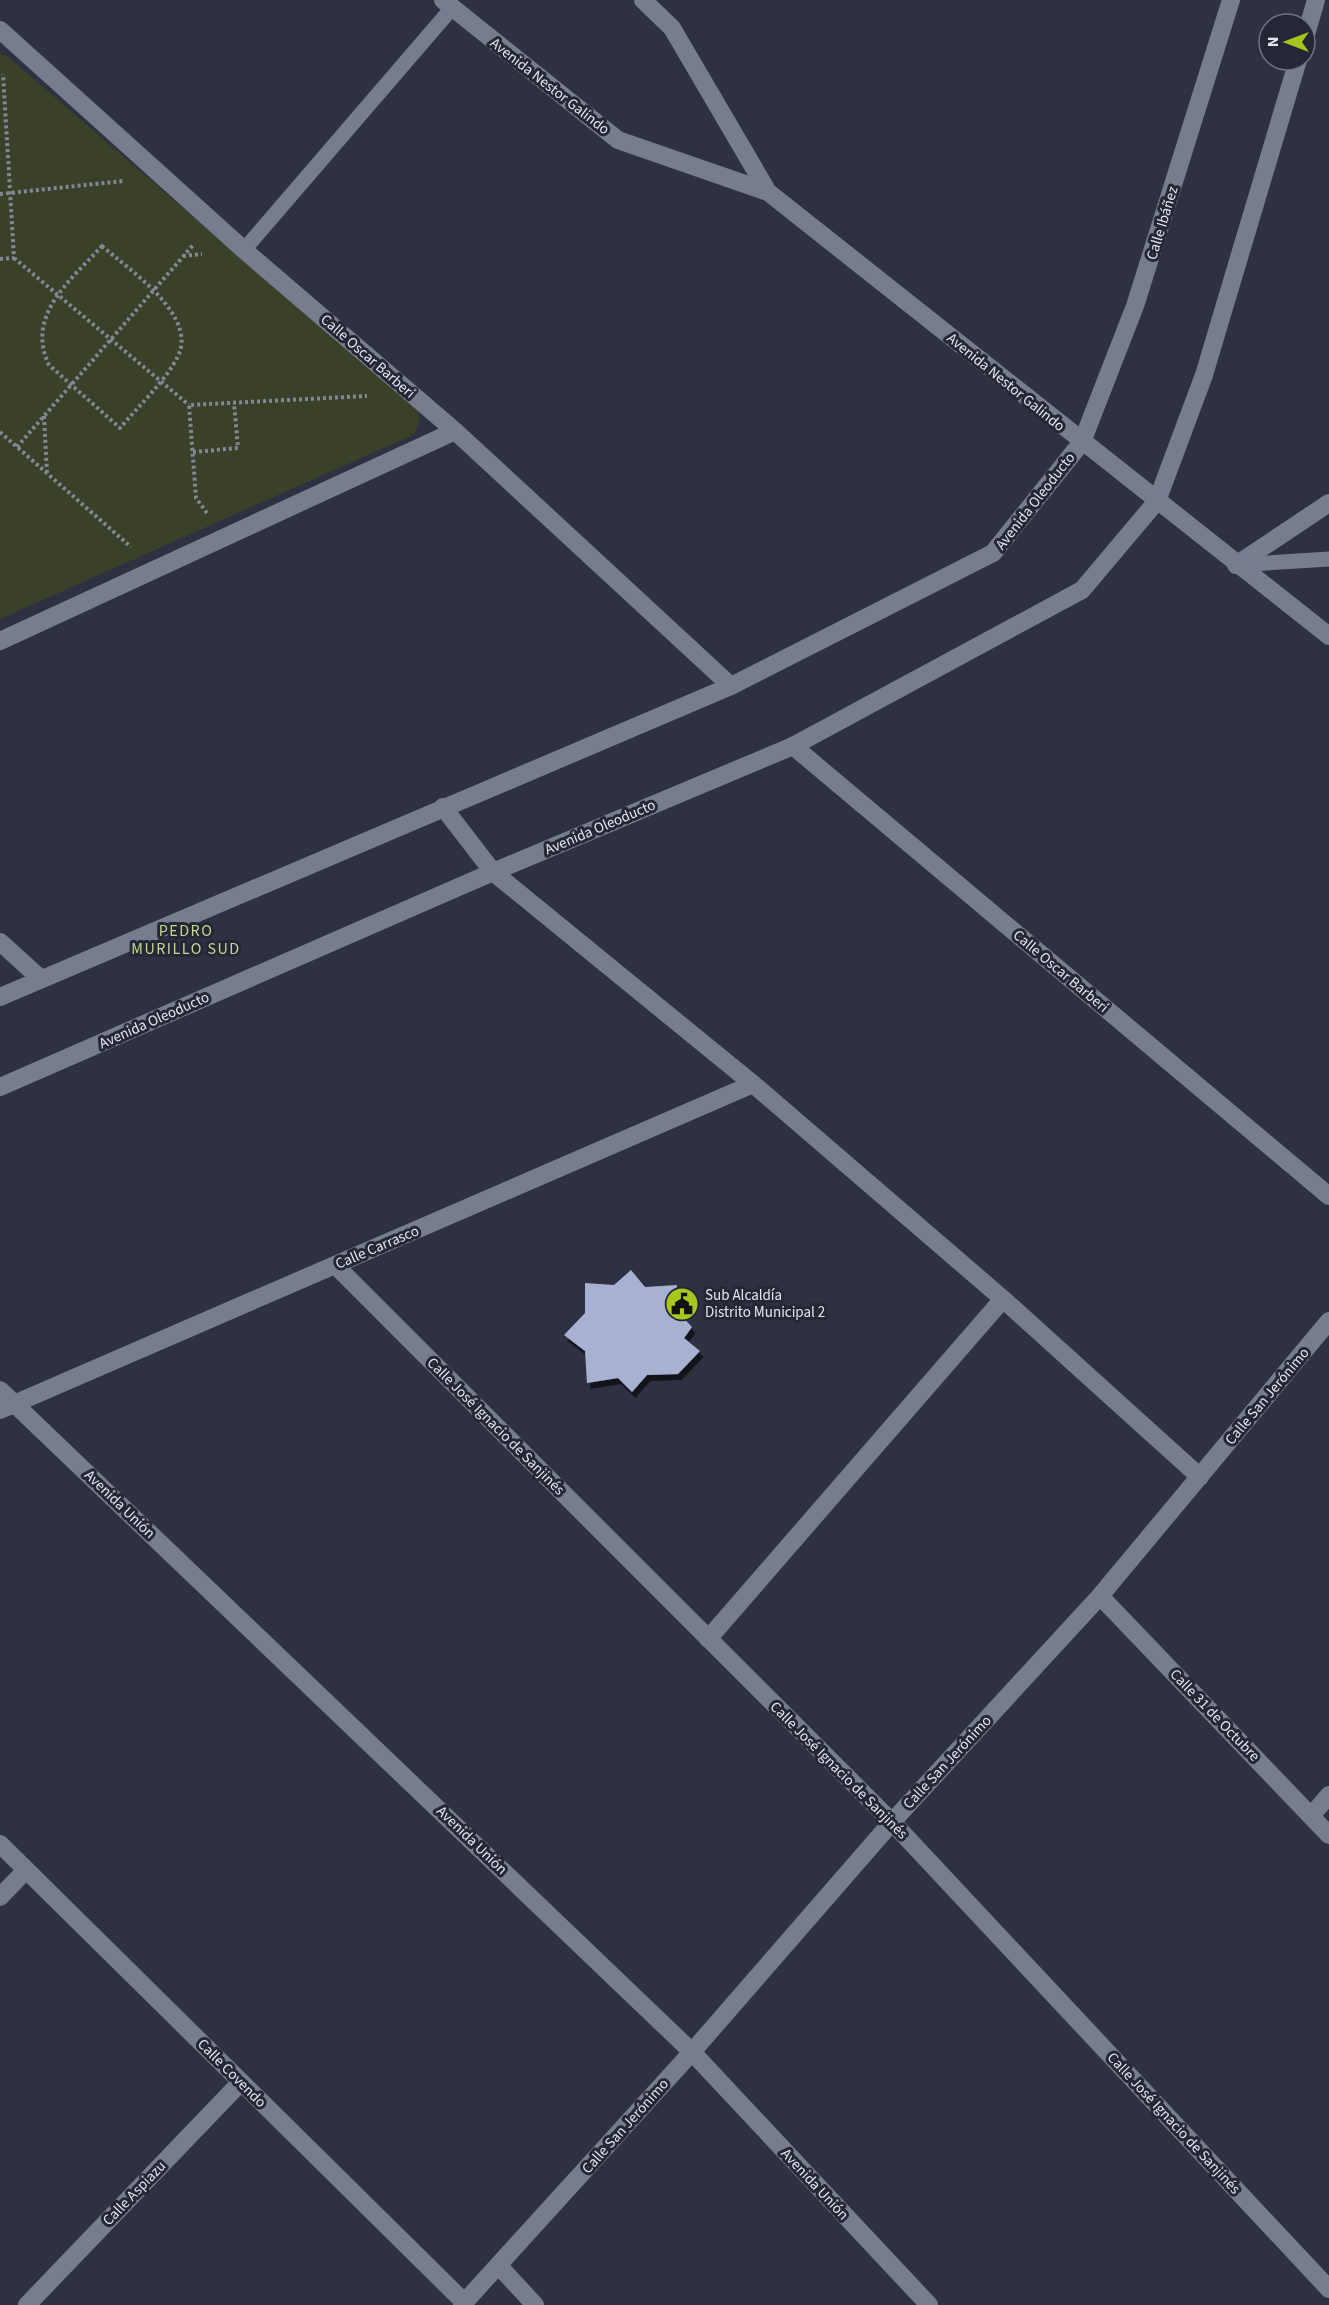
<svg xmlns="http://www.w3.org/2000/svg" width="1329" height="2305" font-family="'Source Sans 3',sans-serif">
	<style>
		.green { fill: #3a4128 }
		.building { fill: #a8b1d1; filter: url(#shadow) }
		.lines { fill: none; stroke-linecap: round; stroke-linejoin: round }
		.path { stroke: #838694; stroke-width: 4; stroke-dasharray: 3 3; stroke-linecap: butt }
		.service { stroke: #777c8f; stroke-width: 15 }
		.minor { stroke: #777c8f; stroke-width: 18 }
		.tertiary { stroke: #777c8f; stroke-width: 18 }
		.labels { text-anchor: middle; stroke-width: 6; stroke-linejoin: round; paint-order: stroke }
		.street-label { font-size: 15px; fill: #e3e6f0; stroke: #242736 }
		.poi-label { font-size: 15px; fill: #e3e6f0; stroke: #242736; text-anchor: start }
		.neighbourhood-label { font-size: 16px; letter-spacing: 1.5px; fill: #c5d98e; stroke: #242736 }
	</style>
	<defs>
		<filter id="shadow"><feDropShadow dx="3.5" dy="6" stdDeviation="0" flood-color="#0009"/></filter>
	</defs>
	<rect width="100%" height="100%" fill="#2d3141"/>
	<path class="green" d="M0,54L6,55L418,411L420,421L413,435L0,619Z"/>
	<path class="building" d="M631,1270L645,1287L677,1285L676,1310L692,1327L684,1338L700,1351L678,1374L647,1375L632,1392L618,1378L587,1383L585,1351L564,1335L585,1313V1283L614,1285Z"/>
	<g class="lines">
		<path class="path" d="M0,194L123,181
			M102,246C128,269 198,315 178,356C168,378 136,409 120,428L49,365C25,315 71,280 102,246Z
			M183,256L202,254
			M14,258L189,405
			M0,259L14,258L3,74
			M44,416L47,474
			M0,432L131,547
			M17,447L194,244
			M193,452L238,448L234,403
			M207,513L196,498L189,405L367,396"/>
		<path class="service" d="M244,250L452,8
			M1236,565L1329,559"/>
		<path class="minor" d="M0,30L244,250L455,431L731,686
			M1305,38L1316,0
			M1082,442L1135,306L1231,0
			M1157,501L1204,375L1298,60
			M1236,565L1329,503
			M0,641L455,431
			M793,746L1329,1196
			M443,807L493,872L753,1084L1003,1299L1200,1477
			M0,942L41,979
			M335,1265L892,1822L1329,2289
			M0,1410L753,1084
			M1100,1596L1329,1835
			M708,1639L1003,1299
			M1311,1816L1329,1795
			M0,1844L464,2302
			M0,1897L26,1870
			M498,2265L535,2305
			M27,2305L241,2082
			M462,2305L692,2052L892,1822L1100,1596L1329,1321"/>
		<path class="tertiary" d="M443,0L618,140L768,192L1329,636
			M643,0L672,28L768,192
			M0,997L731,686L993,553L1082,442
			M0,1087L493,872L793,746L1082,590L1157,501
			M0,1390L692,2052L929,2305"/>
	</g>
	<defs>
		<g id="civic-disc" transform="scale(1.725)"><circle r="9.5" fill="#a7c71e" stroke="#242736"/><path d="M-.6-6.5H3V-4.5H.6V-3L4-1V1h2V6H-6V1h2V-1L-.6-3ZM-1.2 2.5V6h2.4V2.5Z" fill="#111"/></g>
	</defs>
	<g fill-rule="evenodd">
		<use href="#civic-disc" x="682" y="1304"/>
	</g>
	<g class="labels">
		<g class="street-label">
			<text transform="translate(550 86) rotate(38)" y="5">Avenida Nestor Galindo</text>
			<text transform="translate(1162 223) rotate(-73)" y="5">Calle Ibáñez</text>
			<text transform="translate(368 356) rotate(41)" y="5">Calle Oscar Barberi</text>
			<text transform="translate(1006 382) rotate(39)" y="5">Avenida Nestor Galindo</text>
			<text transform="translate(1035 501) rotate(-52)" y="5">Avenida Oleoducto</text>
			<text transform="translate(600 827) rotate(-23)" y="5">Avenida Oleoducto</text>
			<text transform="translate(1061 971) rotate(40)" y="5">Calle Oscar Barberi</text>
			<text transform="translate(154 1020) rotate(-24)" y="5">Avenida Oleoducto</text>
			<text transform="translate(377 1247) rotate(-23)" y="5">Calle Carrasco</text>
			<text transform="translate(1267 1396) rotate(-50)" y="5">Calle San Jerónimo</text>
			<text transform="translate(496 1426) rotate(45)" y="5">Calle José Ignacio de Sanjinés</text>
			<text transform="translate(120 1504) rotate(44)" y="5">Avenida Unión</text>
			<text transform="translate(1215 1715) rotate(46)" y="5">Calle 31 de Octubre</text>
			<text transform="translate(947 1762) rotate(-47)" y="5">Calle San Jerónimo</text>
			<text transform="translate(839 1770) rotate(45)" y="5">Calle José Ignacio de Sanjinés</text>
			<text transform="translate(472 1840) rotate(44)" y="5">Avenida Unión</text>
			<text transform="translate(232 2073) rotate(45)" y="5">Calle Covendo</text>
			<text transform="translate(1174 2123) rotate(47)" y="5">Calle José Ignacio de Sanjinés</text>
			<text transform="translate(625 2126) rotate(-48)" y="5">Calle San Jerónimo</text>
			<text transform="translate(815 2184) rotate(47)" y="5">Avenida Unión</text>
			<text transform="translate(134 2193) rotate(-46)" y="5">Calle Aspiazu</text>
		</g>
		<g class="poi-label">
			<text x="705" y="1300">Sub Alcaldía<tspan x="705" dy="17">Distrito Municipal 2</tspan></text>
		</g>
		<g class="neighbourhood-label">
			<text x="186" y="936">PEDRO<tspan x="186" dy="18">MURILLO SUD</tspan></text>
		</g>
	</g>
	<g transform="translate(1287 42) rotate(270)"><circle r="28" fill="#242736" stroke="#707380" stroke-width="1.5"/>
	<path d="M0-4.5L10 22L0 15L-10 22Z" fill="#a7c71e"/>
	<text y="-9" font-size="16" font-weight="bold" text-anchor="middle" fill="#e3e6f0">N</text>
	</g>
</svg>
